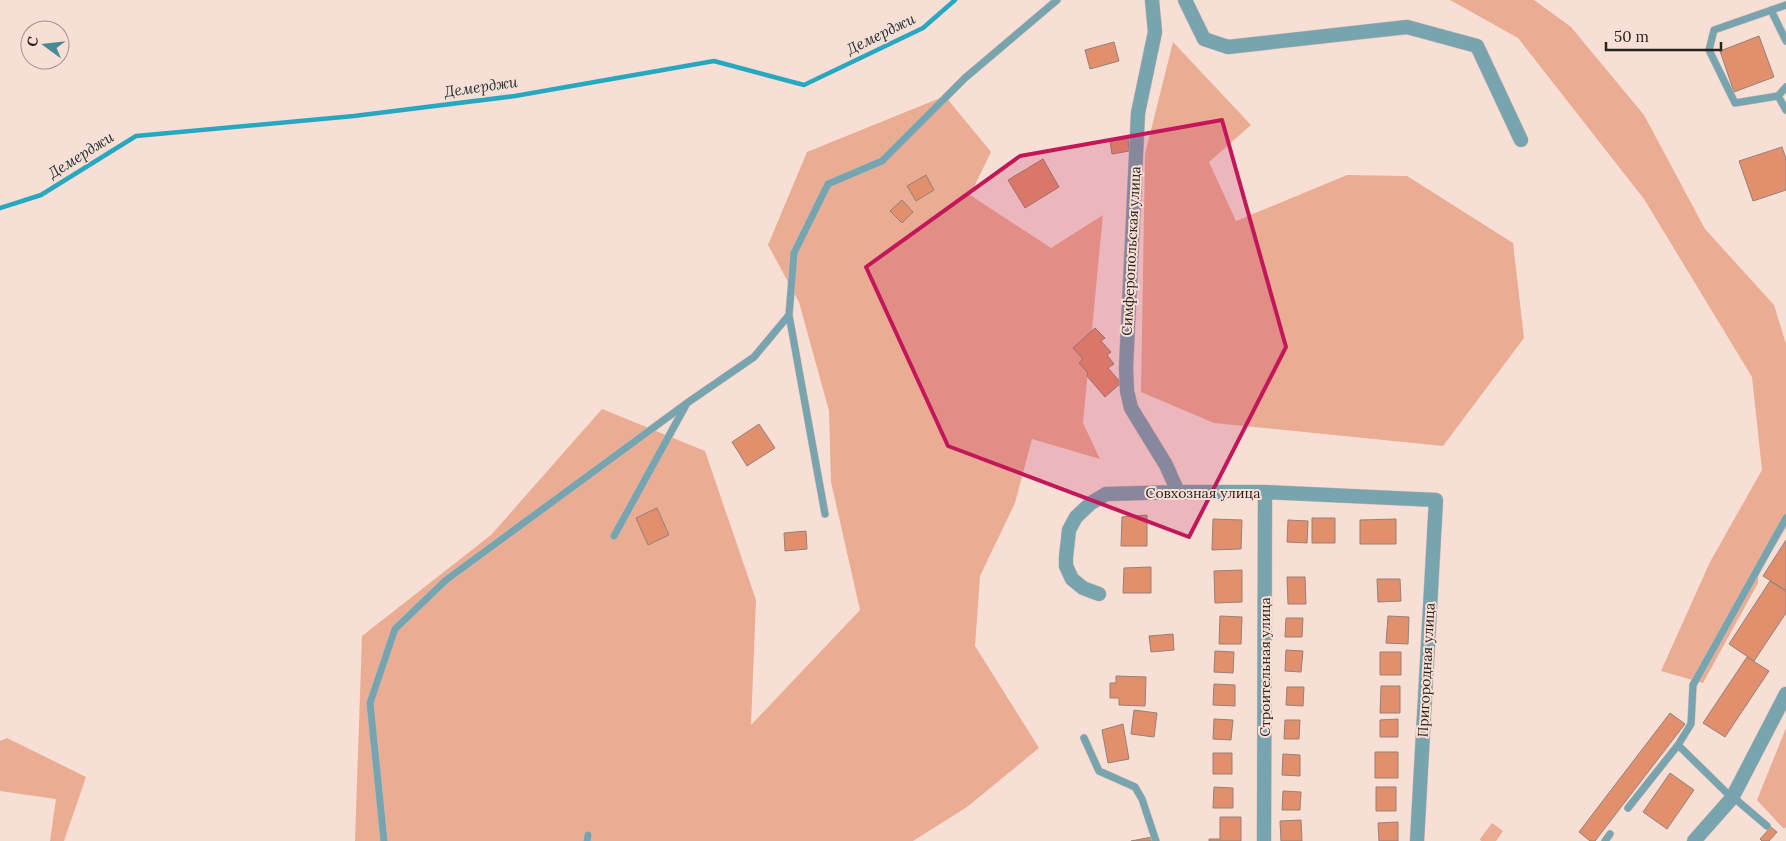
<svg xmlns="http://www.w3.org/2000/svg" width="1786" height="841" font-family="Lora,serif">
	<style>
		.green { fill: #eaac92 }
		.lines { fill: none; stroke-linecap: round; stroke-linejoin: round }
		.stream { stroke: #27a8c0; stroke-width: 4.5 }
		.building { fill: #e18f6d; stroke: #968178 }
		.service-casing { stroke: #d2bdb4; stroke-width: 8 }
		.minor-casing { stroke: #d2bdb4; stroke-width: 15 }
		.service { stroke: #78a4af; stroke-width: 7 }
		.minor { stroke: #78a4af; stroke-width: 14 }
		.marked { fill: #c2185b; fill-opacity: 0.2; stroke: #c2185b; stroke-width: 4; stroke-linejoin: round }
		.labels { text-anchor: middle; stroke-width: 4; stroke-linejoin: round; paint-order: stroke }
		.street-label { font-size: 14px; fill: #2a221e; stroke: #f7dfd5 }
		.water-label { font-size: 15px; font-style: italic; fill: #1b2f34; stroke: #f7dfd5 }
	</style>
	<rect width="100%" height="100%" fill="#f7dfd5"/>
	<path class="green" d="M1450,0H1534L1571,27L1644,115L1705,229L1774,305L1786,344V528L1758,573V583L1703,683L1661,671L1710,562L1762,470L1752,377L1644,199L1518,38Z
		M1173,42L1251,125L1209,162L1236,221L1347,175L1407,176L1513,243L1524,338L1443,446L1214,423L1141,392L1145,154Z
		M945,96L991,152L970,195L1051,248L1103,215L1083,423L1100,459L1032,439L1015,503L980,576L975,646L1039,748L967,807L913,841H355L362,636L491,535L602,409L705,451L756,600L751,725L860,610L831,482L829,411L799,302L768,245L807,152Z
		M1786,728V827L1784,829L1757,800Z
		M7,738L86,777L64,841H50L56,799L0,791V741Z
		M1492,823L1503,831L1496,841H1481L1480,839Z"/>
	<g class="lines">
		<path class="stream" d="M0,208L41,195L136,136L354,116L515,96L714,61L804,85L923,28L955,0"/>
	</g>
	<path class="building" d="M1759,36L1774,77L1734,92L1720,51Z
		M1114,42L1119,61L1090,69L1085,50Z
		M1128,138L1129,151L1112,154L1110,141Z
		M1782,147L1786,159V190L1753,201L1739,161Z
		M1043,159L1059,187L1025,208L1008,180Z
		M926,175L934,190L916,201L907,186Z
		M902,200L913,212L902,223L890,211Z
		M1095,328L1105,338L1101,341L1111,352L1107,355L1114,364L1108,368L1121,383L1105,397L1087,376L1088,373L1079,363L1083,359L1073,348Z
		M759,424L775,448L747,466L732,442Z
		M657,508L669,535L648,545L636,518Z
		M1147,515V546H1121L1122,517Z
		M1312,518H1335V543H1312Z
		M1213,519L1242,520L1241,549L1212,550Z
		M1396,519V544H1360V520Z
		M1288,520L1308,521L1307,543L1287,542Z
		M806,531L807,549L785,551L784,533Z
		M1786,540V589L1785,590L1763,576Z
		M1151,567V593H1123L1124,568Z
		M1242,570V602L1215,603L1214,571Z
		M1287,577H1305L1306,604H1288Z
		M1377,579H1400L1401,601L1378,602Z
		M1770,581L1786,591V613L1754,661L1729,644Z
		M1220,616L1242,617L1241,644H1219Z
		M1388,616L1409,617L1408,644L1386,643Z
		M1286,618H1303L1302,637H1285Z
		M1173,634L1174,650L1151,652L1149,636Z
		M1286,650L1303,651L1301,672L1285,671Z
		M1215,651L1234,652L1233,673L1214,672Z
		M1380,652H1401V675H1380Z
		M1747,657L1769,671L1725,737L1703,723Z
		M1116,676L1146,677L1145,706L1119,705V698H1110V683H1116Z
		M1214,684L1235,685V706L1213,705Z
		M1381,686H1400V713H1380Z
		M1287,687H1304L1303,706L1286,705Z
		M1134,710L1157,713L1154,737L1131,734Z
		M1670,713L1685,724L1595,841H1590L1579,832Z
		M1214,719L1233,720L1231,740L1213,739Z
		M1398,719V737H1380V720Z
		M1285,720H1300L1299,739H1284Z
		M1123,724L1129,759L1108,763L1102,730Z
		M1375,752H1398V778H1375Z
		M1213,753H1232V774H1213Z
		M1283,754L1300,755V776L1282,775Z
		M1670,773L1694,790L1667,829L1643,812Z
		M1214,787L1233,788V808H1213Z
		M1376,787H1396V811H1376Z
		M1283,791L1301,792L1300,810H1282Z
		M1220,817H1241V841H1209V839H1220Z
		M1301,820L1302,841H1281L1280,821Z
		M1398,822V841H1379L1378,823Z
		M1771,827L1777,832L1769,841H1762L1760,839Z
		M1152,837L1153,841H1131Z"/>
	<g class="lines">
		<g class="service-casing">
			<path id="service" d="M1771,10L1786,41
				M1786,87L1778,96L1786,110
				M1778,96L1735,103L1709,50L1714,30L1786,5
				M825,514L789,315L794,253L828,184L882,161L965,78L1057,0
				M614,536L687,403L754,357L789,315
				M1084,738L1099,771L1135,787L1142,799L1156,841
				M1733,797L1767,826
				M1732,798L1678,745L1691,724L1693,685L1786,518
				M1628,808L1678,745
				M384,841L370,703L395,629L446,580L687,403
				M587,841L588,835
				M1605,841L1610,834"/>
		</g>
		<g class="minor-casing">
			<path id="minor" d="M1152,0L1155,32L1138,113L1126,368L1127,391L1131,408L1166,465L1178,492
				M1185,0L1204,39L1228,47L1407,27L1477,46L1521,140
				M1099,594L1083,588L1072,579L1066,566V557L1069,530L1076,517L1091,503L1106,494L1178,492H1265L1436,500L1417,841
				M1264,841L1265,492
				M1694,841L1732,798L1786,694"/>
		</g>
		<use href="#service" class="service"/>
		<use href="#minor" class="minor"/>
	</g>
	<path class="marked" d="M1222,120L1286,347L1189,537L948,446L866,267L1020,156Z"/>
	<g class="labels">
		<g class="street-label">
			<text transform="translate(1131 251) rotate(-87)" y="5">Симферопольская улица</text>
			<text x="1203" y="498">Совхозная улица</text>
			<text transform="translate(1265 667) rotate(-90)" y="5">Строительная улица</text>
			<text transform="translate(1426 670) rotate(-87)" y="5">Пригородная улица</text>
		</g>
		<g class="water-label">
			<text transform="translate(881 34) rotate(-26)" y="5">Демерджи</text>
			<text transform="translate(481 87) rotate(-8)" y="5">Демерджи</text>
			<text transform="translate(81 155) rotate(-32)" y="5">Демерджи</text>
		</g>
	</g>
	<g transform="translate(45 45) rotate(285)"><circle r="24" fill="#f7dfd5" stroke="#a5938c"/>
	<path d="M0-4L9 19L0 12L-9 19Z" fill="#478b99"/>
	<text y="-8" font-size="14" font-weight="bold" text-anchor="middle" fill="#2a221e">С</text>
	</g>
	<path d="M1606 42v8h115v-8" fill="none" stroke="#2a221e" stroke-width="2.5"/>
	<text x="1614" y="42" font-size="15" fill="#2a221e" stroke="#f7dfd5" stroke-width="4" paint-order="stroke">50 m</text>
</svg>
